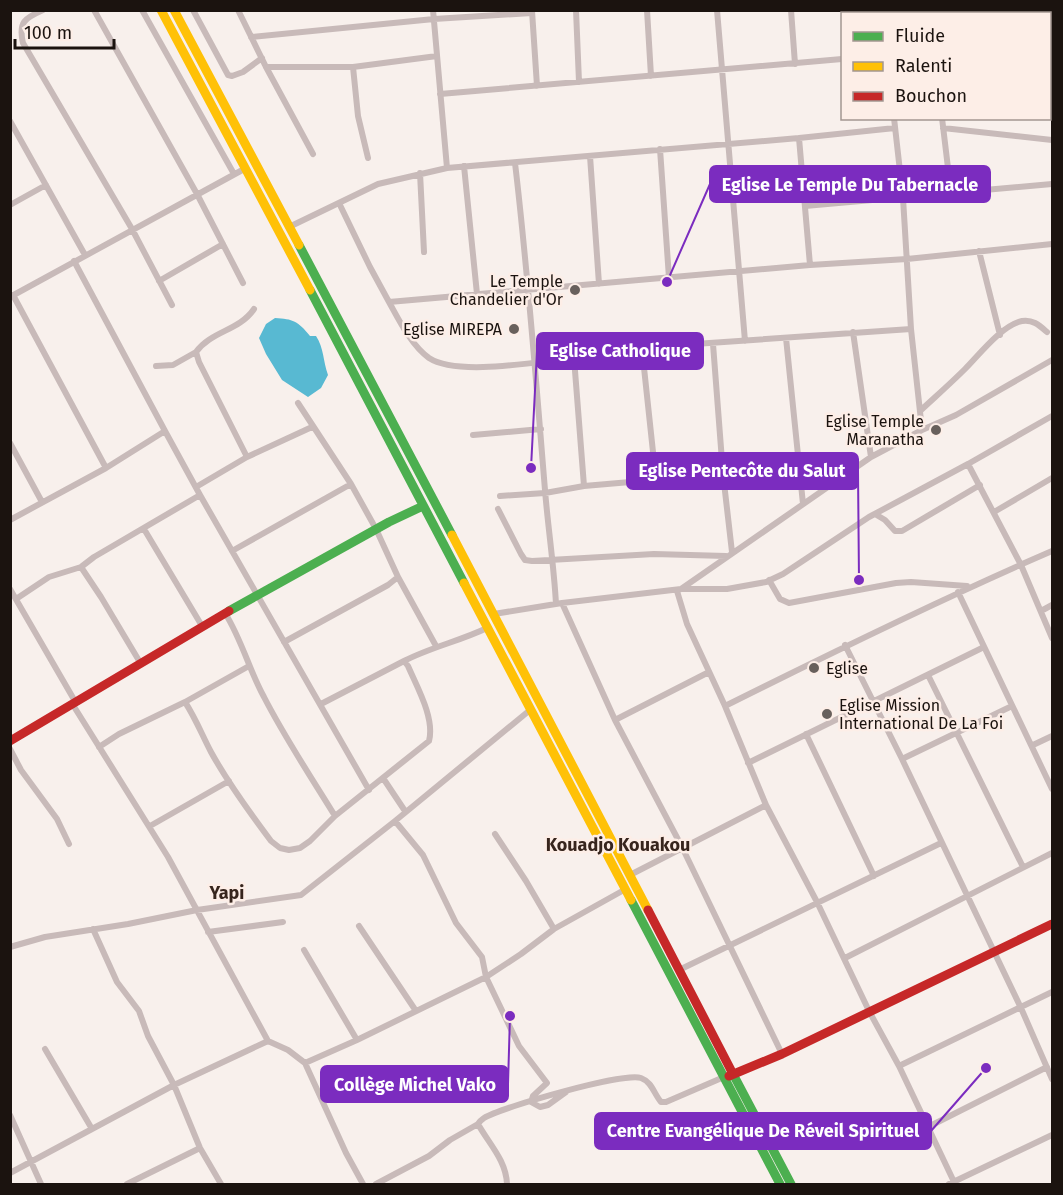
<svg xmlns="http://www.w3.org/2000/svg" width="1063" height="1195" font-family="'Fira Sans',sans-serif">
	<style>
		.water { fill: #58b9d2 }
		.lines { fill: none; stroke-linecap: round; stroke-linejoin: round }
		.street { stroke: #c8bab9; stroke-width: 6 }
		.fast { stroke: #4caf50; stroke-width: 9 }
		.slow { stroke: #ffc107; stroke-width: 9 }
		.jam { stroke: #c62828; stroke-width: 9 }
		.poi-dot { fill: #68605c; stroke: #fdeee7; stroke-width: 2 }
		.labels { text-anchor: middle; stroke-width: 5; stroke-linejoin: round; paint-order: stroke }
		.poi-label { font-size: 16px; fill: #1b130f; stroke: #fdeee7; text-anchor: end }
		.neighbourhood-label { font-size: 18px; font-weight: bold; fill: #37251d; stroke: #fdeee7 }
		.leader { fill: none; stroke: #7b2cbf; stroke-width: 2 }
		.callout-dot { fill: #7b2cbf; stroke: #fdeee7; stroke-width: 2 }
		.callout { fill: #7b2cbf; stroke: #7b2cbf; stroke-width: 2 }
		.callout-label { font-size: 18px; text-anchor: middle; font-weight: bold; fill: #fff }
	</style>
	<rect width="100%" height="100%" fill="#f8f0ec"/>
	<path class="water" d="M275,318C293,319 298,321 310,336H316C324,348 323,361 328,375L321,388L308,397L282,380L266,354L259,338L266,324Z"/>
	<g class="lines">
		<path class="street" d="M43,10C25,18 18,22 23,43L132,229L172,305
			M94,10L197,194L243,283
			M142,10L234,174
			M193,10L228,75L232,76L243,72L262,58
			M238,10L266,67L313,154
			M433,10L447,168
			M576,10L579,82
			M647,10L651,76
			M717,10L745,341
			M791,10L795,64
			M861,10V14
			M932,10V14
			M532,11L537,86
			M1005,14V10
			M251,37L434,19L532,13
			M1050,66H1052
			M266,67H353L358,116L368,158
			M353,67L437,56
			M440,94L842,59
			M894,118L903,198L911,329L922,430
			M942,118L951,193
			M10,121L85,255
			M943,128L1052,140
			M799,138L810,265
			M660,149L669,278
			M590,156L599,284
			M515,163C528,272 536,381 545,490C548,528 554,566 556,604
			M464,166L477,294
			M420,173L424,252
			M339,203L370,267L389,302L810,265L907,259L1052,244
			M10,205L46,185
			M805,206L1052,184
			M289,227L378,184L447,168L799,138L895,128
			M979,251L1000,335
			M159,281L223,244
			M13,295L106,468
			M10,297L246,168
			M389,302C399,320 411,345 429,358C458,377 540,361 574,358
			M853,332L871,457
			M786,338L803,504
			M713,344L723,474L732,552
			M642,349L656,480
			M156,366L173,365L196,352
			M920,411C935,397 950,384 965,369C979,355 1002,325 1022,321C1033,319 1040,326 1047,332
			M165,431L200,495L369,790
			M473,435L541,429
			M10,443L42,502
			M247,457L199,362L196,352C211,331 239,331 254,309
			M968,464L1021,565L1052,638
			M584,486L574,358L600,351L622,349L911,329
			M196,487L247,457L312,427
			M500,496L545,493L584,486L723,474
			M498,509L521,554L525,560L532,561L654,554L726,556
			M994,512L1052,478
			M875,514L885,520L895,531H902L980,485
			M10,520L106,468L165,431L74,261
			M144,529L202,626
			M232,551L351,484
			M81,567L101,597L141,664
			M398,577L436,646
			M769,580L780,599L789,603L896,583L911,582L967,586
			M10,589L76,703
			M681,589L871,457L922,430L956,415L1052,360
			M677,591L687,624L725,706L766,805L817,902L869,1011L899,1066L955,1184
			M958,592L1052,789
			M16,599L49,577L81,567L94,557L200,495
			M562,603L615,720L682,847L782,1054
			M1041,611L1052,605
			M225,613C242,640 249,670 264,697C285,738 311,777 335,816
			M494,614L562,603L681,589H727L766,582L783,574L869,517L968,464L1052,416
			M284,642L388,585L398,577L376,529L351,484L298,403
			M845,645L902,759L1021,1008L1052,1079
			M928,675L1023,867
			M185,702L249,666
			M321,704L404,661
			M73,705L168,857L268,1041L288,1050L305,1063L357,1040L486,977L521,954L554,929L624,890
			M725,706C833,652 941,599 1052,551
			M615,720L709,672
			M806,734L874,876
			M1033,745L1052,736
			M99,747L119,734L185,702C196,719 202,735 211,752C228,783 250,813 271,841L280,848L289,850L300,848L310,841L335,816L429,741C435,718 417,687 408,666L404,661C431,647 460,641 487,628
			M10,749L21,770L57,819L69,844
			M902,759L1012,706
			M748,763L984,647
			M383,778L405,811
			M395,821L423,855L456,923L482,957L486,977L519,1046L547,1083L533,1096L531,1102L540,1107L548,1105L566,1092
			M150,826L229,781
			M495,834L526,881L554,929
			M630,875L766,805
			M359,926L416,1011
			M93,929L117,982L139,1011L148,1036L174,1085L200,1148L221,1184
			M208,932L283,922
			M10,947L45,937L128,924L197,910L301,895L395,821L530,710
			M304,950L357,1040
			M845,958L1052,853
			M679,970L941,843
			M45,1049L92,1129
			M305,1063L346,1153L363,1184
			M899,1066L1052,992
			M10,1115L41,1184
			M928,1127L1047,1067
			M10,1173L174,1085L268,1041
			M127,1184L200,1148
			M376,1184L429,1156L450,1140L478,1124
			M507,1184C506,1160 489,1144 478,1124C480,1121 481,1120 484,1118C502,1107 624,1072 641,1078C652,1082 654,1094 661,1102H666L724,1077
			M949,1184L1052,1135"/>
		<path class="fast" d="M299,245L452,535
			M310,290L464,583
			M229,611L389,522L423,506
			M631,900L780,1184
			M733,1074L791,1184"/>
		<path class="slow" d="M161,10L310,290
			M174,10L299,245
			M452,535L648,910
			M464,583L631,900"/>
		<path class="jam" d="M10,741L229,611
			M648,910L733,1074
			M729,1076L782,1054L1052,924"/>
	</g>
	<g class="poi-dot">
		<circle cx="575" cy="290" r="6"/>
		<circle cx="514" cy="329" r="6"/>
		<circle cx="936" cy="430" r="6"/>
		<circle cx="814" cy="668" r="6"/>
		<circle cx="827" cy="714" r="6"/>
	</g>
	<g class="labels">
		<g class="poi-label">
			<text x="563" y="287">Le Temple<tspan x="563" dy="18">Chandelier d'Or</tspan></text>
			<text x="502" y="335">Eglise MIREPA</text>
			<text x="924" y="427">Eglise Temple<tspan x="924" dy="18">Maranatha</tspan></text>
			<text x="826" y="674" text-anchor="start">Eglise</text>
			<text x="839" y="711" text-anchor="start">Eglise Mission<tspan x="839" dy="18">International De La Foi</tspan></text>
		</g>
		<g class="neighbourhood-label">
			<text x="618" y="851">Kouadjo Kouakou</text>
			<text x="227" y="899">Yapi</text>
		</g>
	</g>
	<path class="leader" d="M667 282L710 184M531 468L537 351M859 580L858 471M510 1016L508 1084M986 1068L931 1131"/>
	<g class="callout-dot">
		<circle cx="667" cy="282" r="6"/>
		<circle cx="531" cy="468" r="6"/>
		<circle cx="859" cy="580" r="6"/>
		<circle cx="510" cy="1016" r="6"/>
		<circle cx="986" cy="1068" r="6"/>
	</g>
	<g class="callout">
		<rect x="710" y="166" width="280" height="36" rx="6"/>
		<rect x="537" y="333" width="166" height="36" rx="6"/>
		<rect x="627" y="453" width="231" height="36" rx="6"/>
		<rect x="321" y="1066" width="187" height="36" rx="6"/>
		<rect x="595" y="1113" width="336" height="36" rx="6"/>
	</g>
	<g class="callout-label">
		<text x="850" y="191">Eglise Le Temple Du Tabernacle</text>
		<text x="620" y="357">Eglise Catholique</text>
		<text x="742" y="477">Eglise Pentecôte du Salut</text>
		<text x="415" y="1091">Collège Michel Vako</text>
		<text x="763" y="1137">Centre Evangélique De Réveil Spirituel</text>
	</g>
	<rect width="1063" height="1195" fill="none" stroke="#1b130f" stroke-width="24"/>
	<rect x="841" y="12" width="210" height="108" fill="#fdeee7" stroke="#a39691" stroke-width="1.5"/>
	<rect x="853" y="32" width="30" height="9" fill="#4caf50" stroke="#a39691" stroke-width="1.5"/>
	<text x="895" y="42" font-size="18" fill="#1b130f">Fluide</text>
	<rect x="853" y="62" width="30" height="9" fill="#ffc107" stroke="#a39691" stroke-width="1.5"/>
	<text x="895" y="72" font-size="18" fill="#1b130f">Ralenti</text>
	<rect x="853" y="92" width="30" height="9" fill="#c62828" stroke="#a39691" stroke-width="1.5"/>
	<text x="895" y="102" font-size="18" fill="#1b130f">Bouchon</text>
	<path d="M15 39v9h99v-9" fill="none" stroke="#1b130f" stroke-width="3"/>
	<text x="24" y="39" font-size="18" fill="#1b130f" stroke="#fdeee7" stroke-width="4.5" paint-order="stroke">100 m</text>
</svg>
